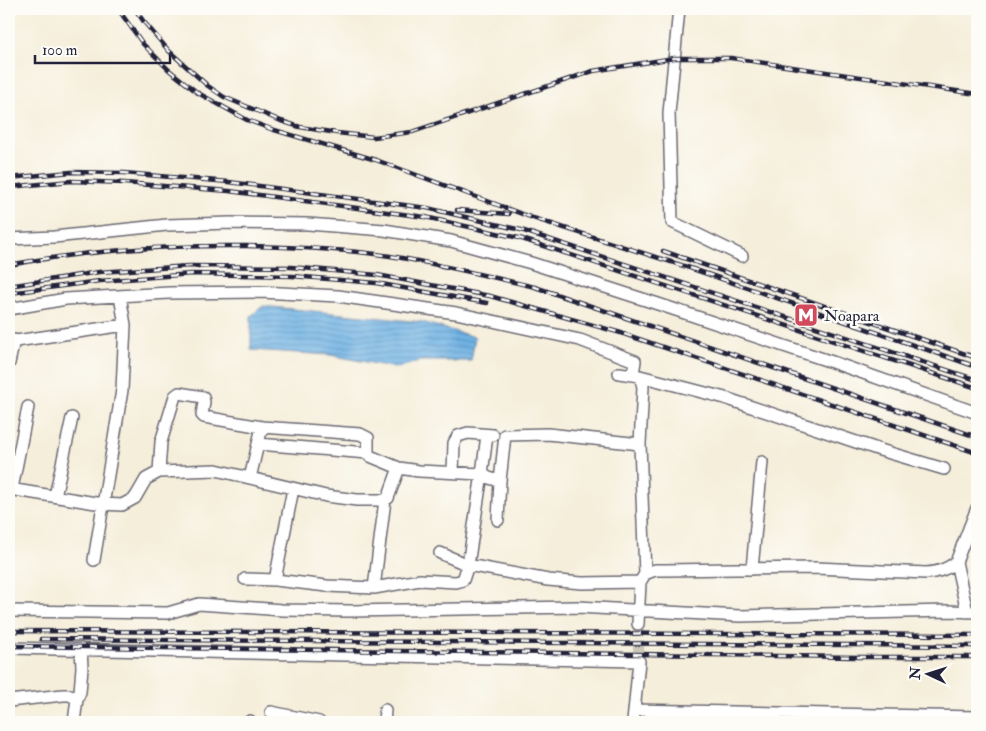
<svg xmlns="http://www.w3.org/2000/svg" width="986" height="731" font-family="'IM FELL Double Pica',serif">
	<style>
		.water { fill: url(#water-rules); stroke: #486a90 }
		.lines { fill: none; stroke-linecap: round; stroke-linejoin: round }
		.minor-tunnel { stroke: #cbc5ba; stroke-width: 11; stroke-dasharray: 11 5.5; stroke-linecap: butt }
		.minor-casing { stroke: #6c6973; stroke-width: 14 }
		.minor { stroke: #fff; stroke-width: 11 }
		.rail-casing { stroke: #22223b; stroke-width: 4.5 }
		.rail { stroke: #fdfcf7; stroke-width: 2.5; stroke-dasharray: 8; stroke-linecap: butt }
		.labels { text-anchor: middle; stroke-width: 5; stroke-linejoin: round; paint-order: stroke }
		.poi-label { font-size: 16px; fill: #22223b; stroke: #fdfcf7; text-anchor: start }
	</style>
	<defs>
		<pattern id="water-rules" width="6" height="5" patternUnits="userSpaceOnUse" patternTransform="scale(1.25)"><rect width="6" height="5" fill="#6fb2e4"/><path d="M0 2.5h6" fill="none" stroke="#5b90ba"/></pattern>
	</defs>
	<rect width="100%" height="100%" fill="#fdfcf7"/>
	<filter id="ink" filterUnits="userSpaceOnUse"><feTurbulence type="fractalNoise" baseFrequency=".02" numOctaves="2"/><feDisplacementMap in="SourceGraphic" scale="10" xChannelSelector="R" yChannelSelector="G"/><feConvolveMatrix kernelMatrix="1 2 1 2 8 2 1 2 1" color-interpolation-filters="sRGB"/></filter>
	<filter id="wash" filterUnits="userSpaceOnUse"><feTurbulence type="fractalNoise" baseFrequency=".0096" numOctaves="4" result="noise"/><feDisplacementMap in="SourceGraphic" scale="20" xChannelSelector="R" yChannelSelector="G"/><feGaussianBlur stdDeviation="1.12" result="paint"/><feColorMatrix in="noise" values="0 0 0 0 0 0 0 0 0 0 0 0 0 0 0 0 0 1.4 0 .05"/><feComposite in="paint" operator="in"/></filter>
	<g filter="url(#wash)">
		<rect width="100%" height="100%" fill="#f5eeda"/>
		<path class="water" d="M263,306L422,322L475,337L471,361H420L397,368L330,355L251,350V316Z"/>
	</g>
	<g filter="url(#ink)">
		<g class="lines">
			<path class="minor-tunnel" d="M638,624L639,661"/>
			<g class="minor-casing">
				<path id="minor" d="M679,9L669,113L672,222L742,256
					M9,239L54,237L167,225L230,223L308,224L384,230L451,241L531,263L658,304L832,362L977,413
					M9,309L66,299L169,293L261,292L338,296L456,313L580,340L635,361L633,374
					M9,342L125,325L120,296
					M9,363L14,340
					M619,373L640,376L643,387L640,444L645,574L640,582L638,624
					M640,376L725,398L880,450L944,469
					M487,435L482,474L489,478L500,481L498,520
					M258,444L368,453
					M159,472L161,442L175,396L179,393L203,397L204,402L202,415L204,417L262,427
					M453,472L454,443L458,436L468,433L493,435
					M250,478L262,427L360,434L368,438V453L370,456L399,468
					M500,481L505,435L548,434L640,444
					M9,489L102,504L122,505L135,498L146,479L159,472L216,470L326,496L357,500H385L388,498L399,468L419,471L482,474L468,565L463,580L456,582L420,580L374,588L327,586L275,580
					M12,489L28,407
					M55,496L72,418
					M440,553L468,565L548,580L582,583L640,582
					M94,560L122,390L125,325
					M956,562L967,612
					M752,569L762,462
					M645,574L655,570H665L816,568L926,573C938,572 946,570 956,562L977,508
					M245,579L275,580L293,489
					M374,588L385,500
					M9,611L168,613L199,604L282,610L350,611L578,607L740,616L948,611L977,612
					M9,648L639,661L633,722
					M9,701L63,695H70L77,699
					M634,710L977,717
					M271,712L319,722
					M74,722L77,699L80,692L82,667L81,649
					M249,722L250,721
					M384,722L385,710"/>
			</g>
			<use href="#minor" class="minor"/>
			<g class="rail-casing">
				<path id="rail" d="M118,9L143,44L169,70L198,93L247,120L271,129L376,160L533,218L687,267L977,367
					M135,9L144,22L169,51L208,86L224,97L281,121L300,127L337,133L374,137L412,132L593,71L674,58H731L977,94
					M9,178L71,172L124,173L229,182L427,208L521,230L977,380
					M9,187L71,181L124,183L229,191L425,217L519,238L977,388
					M457,210L509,214
					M663,251L977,358
					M9,265C87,250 167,245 247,246C295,247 343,249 390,256C439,264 487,276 535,287L977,437
					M9,286L99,272L190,266L291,267L377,275L490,296L621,333L977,453
					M10,293L100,281L192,274L292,276L376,283L487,303
					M9,631L977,635
					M41,639L977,646
					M9,646L860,657H977"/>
			</g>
			<use href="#rail" class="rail"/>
		</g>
	</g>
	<defs>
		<g id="metro-square" transform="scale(1.25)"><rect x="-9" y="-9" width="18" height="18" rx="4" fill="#d1495b" stroke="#fdfcf7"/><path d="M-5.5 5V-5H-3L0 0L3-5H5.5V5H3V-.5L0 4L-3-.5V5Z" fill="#fff"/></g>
	</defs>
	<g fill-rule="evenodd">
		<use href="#metro-square" x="806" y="315"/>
	</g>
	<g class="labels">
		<g class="poi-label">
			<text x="824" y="321">Noapara</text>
		</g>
	</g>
	<rect width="986" height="731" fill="none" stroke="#fdfcf7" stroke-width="30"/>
	<g transform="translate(928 674) rotate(274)" stroke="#fdfcf7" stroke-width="4" paint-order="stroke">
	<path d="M0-4L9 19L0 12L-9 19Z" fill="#22223b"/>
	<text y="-8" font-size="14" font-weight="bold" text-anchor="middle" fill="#22223b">N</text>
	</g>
	<path d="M35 55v8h135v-8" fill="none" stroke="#22223b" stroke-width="2.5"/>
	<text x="42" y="55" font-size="15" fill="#22223b" stroke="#fdfcf7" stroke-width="4" paint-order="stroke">100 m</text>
</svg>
